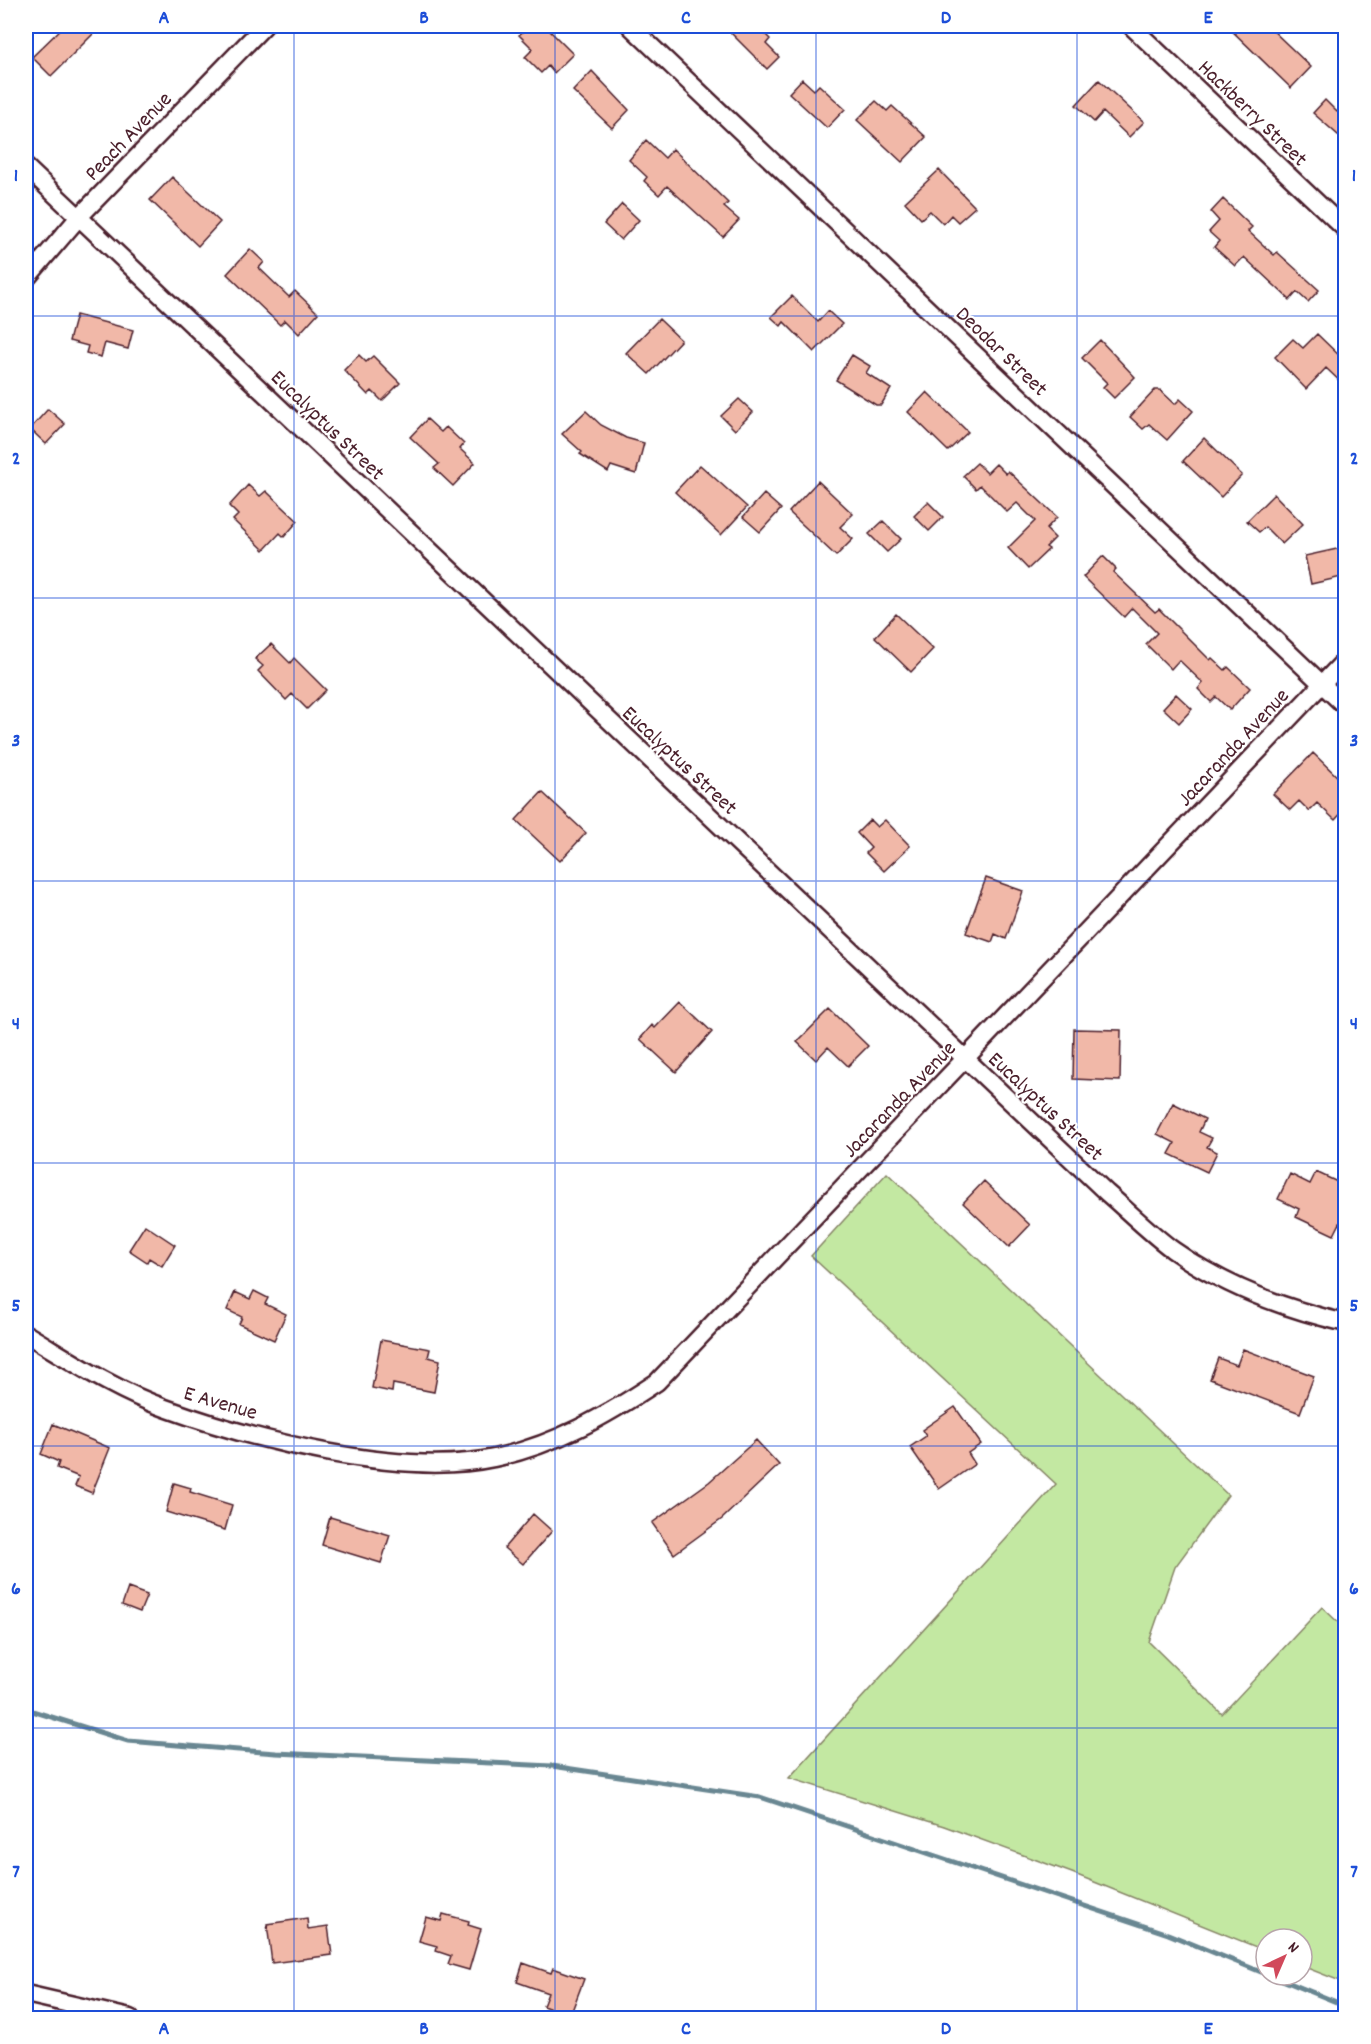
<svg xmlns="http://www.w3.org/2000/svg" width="1371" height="2044" font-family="Dekko,sans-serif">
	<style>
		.green { fill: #c3e8a2; stroke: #868466; stroke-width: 1.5 }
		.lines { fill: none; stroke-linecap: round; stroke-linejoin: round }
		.stream { stroke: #698792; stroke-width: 5 }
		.building { fill: #f1b8a8; stroke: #4a1f2b; stroke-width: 1.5 }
		.minor-casing { stroke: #4a1f2b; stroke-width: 21 }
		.minor { stroke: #fff; stroke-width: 16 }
		.grid { fill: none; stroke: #1d4ed8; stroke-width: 1.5; stroke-opacity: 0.55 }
		.labels { text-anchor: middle; stroke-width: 4.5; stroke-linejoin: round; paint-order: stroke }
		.street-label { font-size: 22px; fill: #4a1f2b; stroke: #fff }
		.neatline { fill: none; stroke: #1d4ed8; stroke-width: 2 }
		.grid-label { font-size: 20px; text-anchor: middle; font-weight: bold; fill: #1d4ed8 }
	</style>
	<rect width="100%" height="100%" fill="#fff"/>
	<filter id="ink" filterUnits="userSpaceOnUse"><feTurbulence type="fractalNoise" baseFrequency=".0167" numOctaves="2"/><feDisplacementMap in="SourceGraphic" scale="12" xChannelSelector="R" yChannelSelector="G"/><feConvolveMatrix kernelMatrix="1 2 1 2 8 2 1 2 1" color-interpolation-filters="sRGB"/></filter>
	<g filter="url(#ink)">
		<path class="green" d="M887,1173L1228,1495L1175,1567L1149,1642L1222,1714L1322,1607L1345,1629V1983L1302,1966V1939H1266V1951L1072,1873L944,1826L789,1778L1056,1484L811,1256Z"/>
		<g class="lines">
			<path class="stream" d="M26,1709L128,1741L276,1753L552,1766L760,1797L1168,1934L1266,1974
				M1270,1975L1346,2006"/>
		</g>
		<path class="building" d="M64,26H101L51,76L32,57Z
			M529,26H545L573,54L554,73L548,66L541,73L525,57L533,49L519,35Z
			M724,26H757L770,39L766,44L779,57L767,69Z
			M1227,26H1268L1311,67L1291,88Z
			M592,71L629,110L612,128L573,91Z
			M802,79L814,90L819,85L845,109L827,128L789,93Z
			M1099,80L1144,122L1129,137L1103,112L1094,122L1076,105Z
			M1325,100L1337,112L1346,103V142L1313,113Z
			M876,101L887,111L892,106L926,137L902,162L857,120Z
			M646,140L665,158L673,149L728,203L724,207L739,220L723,237L667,186L659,195L644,181L647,177L629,160Z
			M939,170L975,207L958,222L951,215L943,224L930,211L921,219L905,202Z
			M172,177L220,222L198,246L150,200Z
			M1223,199L1252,227L1248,231L1274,255L1277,252L1319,290L1308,302L1297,292L1290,300L1244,257L1235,266L1214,247L1219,241L1209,232L1219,221L1211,212Z
			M622,204L639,220L621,240L604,224Z
			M250,249L264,262L259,268L289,297L295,291L318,313L299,334L285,320L280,325L227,274Z
			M792,296L818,322L828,311L842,324L814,352L784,322L781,326L771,317Z
			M76,315L133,330L128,349L105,343L101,357L86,353L88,346L69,341Z
			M659,319L681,340L649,374L626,353Z
			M1317,334L1346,362V387L1326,368L1306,389L1275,357L1293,339L1303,348Z
			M1100,340L1135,377L1114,398L1103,387L1107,383L1082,358Z
			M359,355L366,362L373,356L400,383L382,401L372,391L368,395L344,370Z
			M852,355L870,366L866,373L891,389L881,405H876L836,380Z
			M1155,390H1160L1175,404L1180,399L1193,411L1167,440L1149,424L1143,429L1130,417Z
			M927,392L968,432L948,451L908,412Z
			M739,399L753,412L735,430L721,416Z
			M48,409L65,424L46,444L30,429Z
			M586,411L601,425L626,438L644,443L636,474L611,466L608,472L580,454L582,452L562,434Z
			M427,419L441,432L446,427L464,444L460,449L475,463L453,486L434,468L439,464L410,437Z
			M1204,438L1242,475L1221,497L1183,461Z
			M977,463L987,473L996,464L1006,474L1008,471L1057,517L1046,529L1055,538L1046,547L1049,549L1028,569L1008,548L1035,521L1017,503L1007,512L980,485L976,489L963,476Z
			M700,465L747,507L721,535L675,492Z
			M818,481L853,514L840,527L853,539L836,556L789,512Z
			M248,485L260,496L266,491L298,521L284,537L280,533L264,550L233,520L238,515L229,506Z
			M764,494L781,509L760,532L743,517Z
			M1274,494L1303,524L1282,544L1265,527L1259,532L1247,521Z
			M928,502L943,517L929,531L914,516Z
			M883,521L901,539L887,552L869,534Z
			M1346,547V576L1311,584L1305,556Z
			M1103,556L1116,569L1113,572L1155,612L1159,609L1210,660L1212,658L1225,670L1228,667L1250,688L1230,710L1216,697L1211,702L1198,689L1203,683L1179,660L1171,669L1146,644L1157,633L1132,608L1124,617L1083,577Z
			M896,614L933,649L911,672L875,637Z
			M271,644L290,663L294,658L326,690L307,709L292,694L286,700L258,671L263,666L255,659Z
			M1176,694L1192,709L1179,723L1163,708Z
			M1313,753L1346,785V808L1335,820L1317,803L1309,811L1299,801L1290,810L1273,794Z
			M542,792L586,833L560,861L516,820Z
			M870,820L877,827L885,820L910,846L884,871L866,853L871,848L857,833Z
			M986,878L1023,891L1006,939L995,934L992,942L966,933Z
			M680,1002L712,1032L676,1072L640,1039L652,1025L655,1028Z
			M830,1009L868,1046L848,1066L828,1047L816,1060L797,1042Z
			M1074,1029L1121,1030L1120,1081L1073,1079Z
			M1173,1103L1205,1119L1199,1132L1212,1138L1207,1147L1217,1152L1207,1172L1169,1154L1175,1143L1157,1134Z
			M1316,1172L1346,1186V1211L1334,1235L1296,1217L1299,1209L1278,1199L1290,1174L1310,1184Z
			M984,1181L1030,1225L1009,1247L963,1203Z
			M145,1225L175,1245L162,1266L149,1258L147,1262L129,1250Z
			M254,1291L268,1298L265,1304L286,1314L274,1340L239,1324L242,1317L227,1310L235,1292L250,1299Z
			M381,1340L430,1349L428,1357L440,1360L434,1392L393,1384L392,1392L372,1388Z
			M1243,1349L1314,1376L1300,1413L1210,1379L1218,1358L1237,1365Z
			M955,1407L981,1444L968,1453L975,1464L939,1489L910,1447L926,1436L922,1430Z
			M53,1424L110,1448L92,1493L75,1486L79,1477L57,1468L59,1462L41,1454Z
			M756,1440L779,1465L722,1519L674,1554L652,1523L709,1482Z
			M174,1483L191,1488L190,1492L232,1505L225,1530L166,1512Z
			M533,1514L552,1531L523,1564L504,1548Z
			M330,1517L390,1535L381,1563L322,1545Z
			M128,1588L147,1595L140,1612L122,1605Z
			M443,1914L469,1921L468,1925L481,1929L469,1970L448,1964L451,1956L436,1951L437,1946L419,1941L426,1917L441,1921Z
			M307,1918L308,1929L328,1926L332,1955L272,1963L267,1924Z
			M523,1963L551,1973L553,1968L584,1979L570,2016L543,2006L548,1993L517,1982Z"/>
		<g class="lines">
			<g class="minor-casing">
				<path id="minor" d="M630,26L1346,707
					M1131,26L1346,230
					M26,167L1107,1193C1129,1212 1150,1233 1173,1250C1224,1286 1285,1309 1346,1323
					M26,279L79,217L264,26
					M26,1334C70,1360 116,1391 165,1408C253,1440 402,1478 494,1458C555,1445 606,1416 657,1382L1346,659
					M26,1994L130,2018"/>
			</g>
			<use href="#minor" class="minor"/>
		</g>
	</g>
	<path class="grid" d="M294,26V2018M555,26V2018M816,26V2018M1077,26V2018M26,316H1346M26,598H1346M26,881H1346M26,1163H1346M26,1446H1346M26,1728H1346"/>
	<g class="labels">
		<g class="street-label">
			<text transform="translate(1254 112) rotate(44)" y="8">Hackberry Street</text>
			<text transform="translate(127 135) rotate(-46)" y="8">Peach Avenue</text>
			<text transform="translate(1003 350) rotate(44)" y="8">Deodar Street</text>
			<text transform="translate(329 424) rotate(44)" y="8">Eucalyptus Street</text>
			<text transform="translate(1232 746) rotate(-47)" y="8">Jacaranda Avenue</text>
			<text transform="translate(681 759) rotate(43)" y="8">Eucalyptus Street</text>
			<text transform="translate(898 1098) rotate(-46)" y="8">Jacaranda Avenue</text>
			<text transform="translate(1047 1105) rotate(43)" y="8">Eucalyptus Street</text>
			<text transform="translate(221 1401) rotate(16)" y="8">E Avenue</text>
		</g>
	</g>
	<rect width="1371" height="2044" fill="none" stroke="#fff" stroke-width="66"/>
	<g transform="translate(1284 1957) rotate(44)"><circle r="28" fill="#ffffff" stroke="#b7a5aa" stroke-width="1.5"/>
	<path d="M0-4.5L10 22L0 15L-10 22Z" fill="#d1495b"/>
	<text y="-9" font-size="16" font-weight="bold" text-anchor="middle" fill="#4a1f2b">N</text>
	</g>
	<rect x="33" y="33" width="1305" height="1978" class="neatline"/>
	<g class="grid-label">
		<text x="164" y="23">A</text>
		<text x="424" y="23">B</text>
		<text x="686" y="23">C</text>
		<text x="946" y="23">D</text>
		<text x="1208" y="23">E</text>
		<text x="16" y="181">1</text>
		<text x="1354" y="181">1</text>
		<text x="16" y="464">2</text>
		<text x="1354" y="464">2</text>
		<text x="16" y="746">3</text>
		<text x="1354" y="746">3</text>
		<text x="16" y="1029">4</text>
		<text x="1354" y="1029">4</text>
		<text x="16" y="1311">5</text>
		<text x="1354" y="1311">5</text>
		<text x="16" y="1594">6</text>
		<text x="1354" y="1594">6</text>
		<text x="16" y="1877">7</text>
		<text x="1354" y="1877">7</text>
		<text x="164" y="2034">A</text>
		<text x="424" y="2034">B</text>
		<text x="686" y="2034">C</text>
		<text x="946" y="2034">D</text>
		<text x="1208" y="2034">E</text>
	</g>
</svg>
